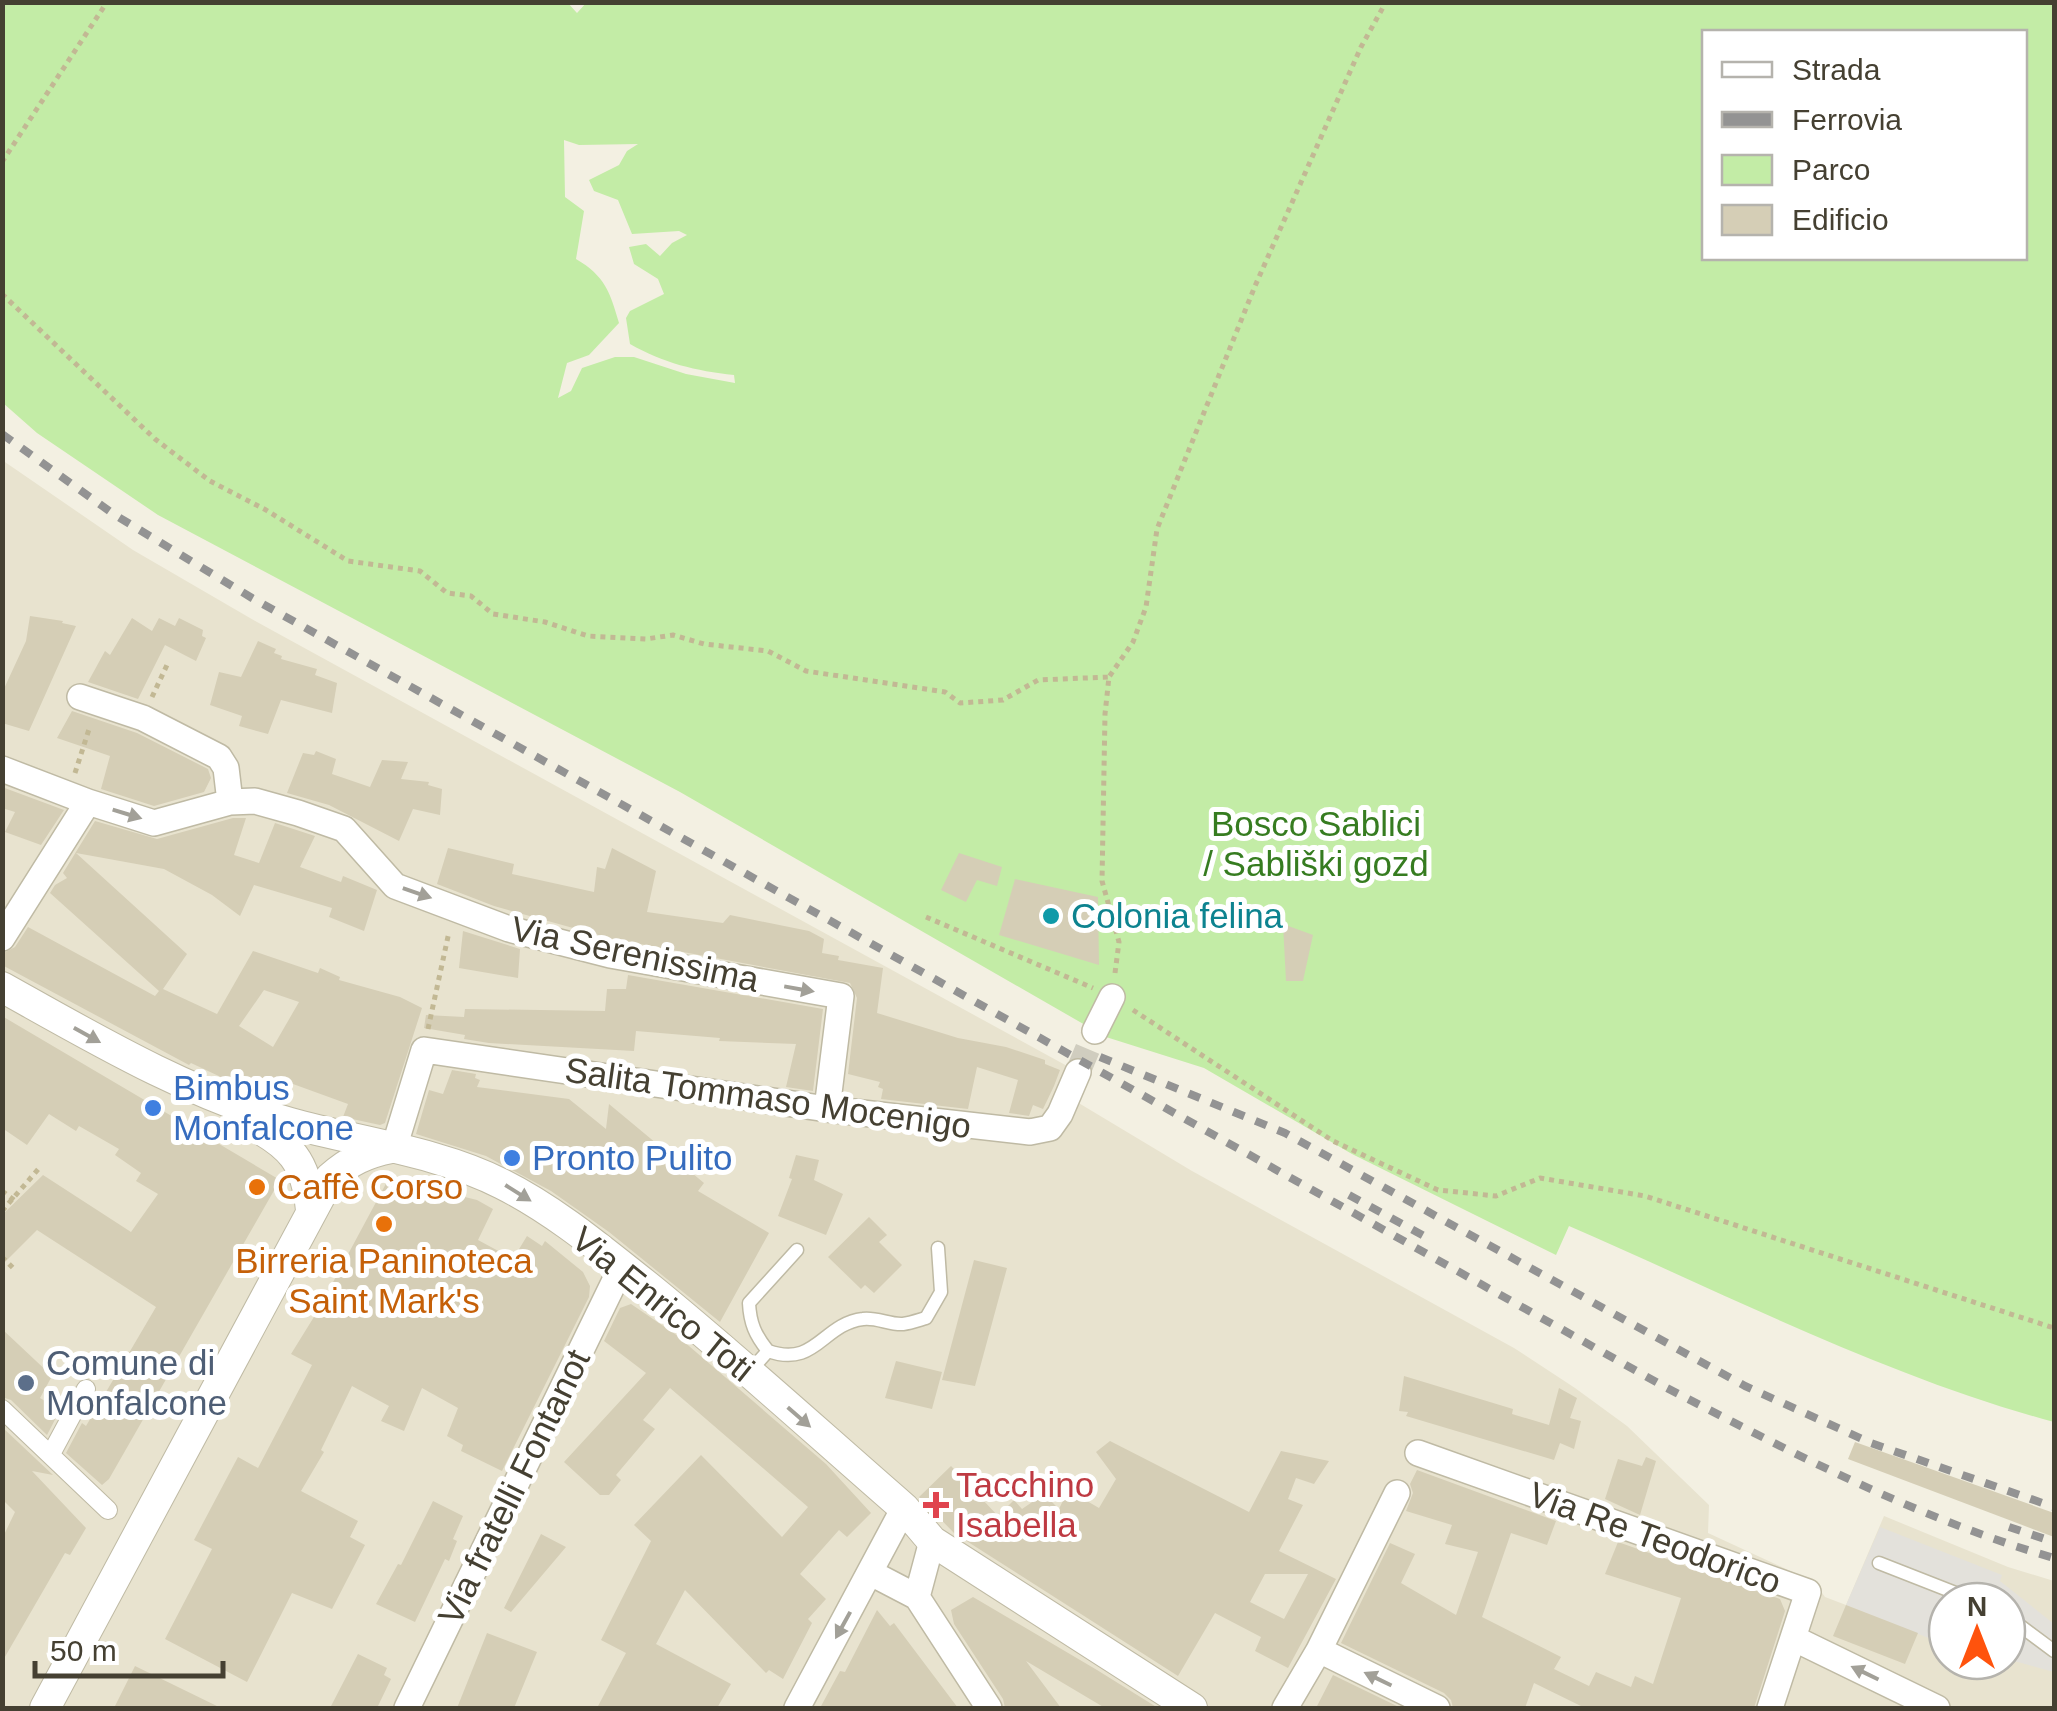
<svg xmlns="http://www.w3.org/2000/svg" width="2057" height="1711" font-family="Helvetica,sans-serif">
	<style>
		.residential { fill: #e8e3cf; fill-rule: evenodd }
		.green { fill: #c3eca6; fill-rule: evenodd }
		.parking { fill: #e3e1db }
		.building { fill: #d5ceb6; fill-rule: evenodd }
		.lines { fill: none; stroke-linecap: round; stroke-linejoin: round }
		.minor-tunnel { stroke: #d0cdbf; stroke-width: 25; stroke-dasharray: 25 12; stroke-linecap: butt }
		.service-casing { stroke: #bfbaa4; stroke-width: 15 }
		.pedestrian-casing { stroke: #bfbaa4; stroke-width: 20 }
		.minor-casing { stroke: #bfbaa4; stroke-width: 28 }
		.tertiary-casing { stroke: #bfbaa4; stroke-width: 32 }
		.path { stroke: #c2b894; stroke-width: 5; stroke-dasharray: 5 5; stroke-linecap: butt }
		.service { stroke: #fff; stroke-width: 12 }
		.pedestrian { stroke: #fff; stroke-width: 18 }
		.minor { stroke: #fff; stroke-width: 25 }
		.tertiary { stroke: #fff; stroke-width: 30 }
		.rail { stroke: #939393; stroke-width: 8; stroke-dasharray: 12 12; stroke-linecap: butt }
		.oneway { fill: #a2a098 }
		.culture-dot { fill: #0f9aa8; stroke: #fff; stroke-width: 4 }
		.shop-dot { fill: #3f7fe0; stroke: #fff; stroke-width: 4 }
		.food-dot { fill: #e8710a; stroke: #fff; stroke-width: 4 }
		.service-dot { fill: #5c6f8a; stroke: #fff; stroke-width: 4 }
		.health-dot { fill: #e0444e; stroke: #fff; stroke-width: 4 }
		.labels { text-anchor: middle; stroke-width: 10; stroke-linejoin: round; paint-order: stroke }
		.park-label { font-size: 35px; fill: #367c20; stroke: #fff }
		.culture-label { font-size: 35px; fill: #0d838f; stroke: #fff; text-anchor: start }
		.street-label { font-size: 35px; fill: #454032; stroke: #fff }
		.shop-label { font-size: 35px; fill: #366cbe; stroke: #fff; text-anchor: start }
		.food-label { font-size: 35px; fill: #c56008; stroke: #fff; text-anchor: start }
		.service-label { font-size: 35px; fill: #4e5e75; stroke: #fff; text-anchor: start }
		.health-label { font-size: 35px; fill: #be3a42; stroke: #fff; text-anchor: start }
	</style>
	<rect width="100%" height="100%" fill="#f3f0e2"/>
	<path class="residential" d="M2,460L133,550L257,622L1089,1078L1077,1102L1192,1171L1514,1348L1575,1388L1627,1426L1709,1505L1708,1533L1814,1582L1825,1597L1846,1605L1884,1516L2008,1567L2054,1581V1708H3ZM1947,1601H2007V1661H1947Z"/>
	<path class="green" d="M567,2L577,13L587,2L2054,3V1422C1887,1377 1728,1295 1569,1226L1556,1255L1352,1154L1204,1068L1106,1037L680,792L158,515L37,433L3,403V3ZM1704,32H2024V258H1704ZM564,140L579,145L638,144L627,151L619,165L589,180L594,191L618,200L632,234L679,231L687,235L672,243L660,256L646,244L629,247L634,264L658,279L664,294L630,311L626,318L630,344C663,363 696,371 734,375L735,383L686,374L634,357H615L582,368L571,391L558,398L567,363L589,355L619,323C610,292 605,276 576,259L584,211L565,197Z"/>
	<path class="parking" d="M1880,1527L2002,1575L2000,1581L2054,1624V1672L2007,1659V1601H1947V1637L1939,1634L1936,1641L1846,1605Z"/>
	<path class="building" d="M30,616L63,621L62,623L76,626L29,731L2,723V693L26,641Z
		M132,618L152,631L159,618L175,626L179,618L203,630L202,636L206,638L196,661L165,645L138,699L88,682L105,651L110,655Z
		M258,641L276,649L274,653L282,656L281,659L317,669L315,675L337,683L332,713L281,700L268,734L239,726L242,716L210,705L219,672L241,677Z
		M72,711L137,733L208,769L211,778L204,792L154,806L101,789L110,756L57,738Z
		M316,751L336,759L332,774L370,787L382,760L408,762L401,779L429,782L428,785L442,789L440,815L413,809L399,841L329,805L287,793L303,753L314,755Z
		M2,787L64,810L41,845L5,832L15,812L2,808Z
		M233,818H246L234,855L259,863L275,823L315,836L300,867L341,882L343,876L377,890L364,931L329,917L332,908L254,885L240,916L212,895L164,869L76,853L187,954L163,989L217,1014L253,951L318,973L320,968L340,977L339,980L400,997L422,1008L385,1123L380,1125L343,1117L348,1104L293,1084L286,1102L240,1086L191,1063L189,1065L2,965V954L15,947L28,927L155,996L159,991L50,893L55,885L67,878L63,873L95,821L157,839ZM264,990L299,1002L273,1047L239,1026Z
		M448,848L514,864L512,874L594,892L597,867L605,869L612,848L656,871L647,912L723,923L730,915L809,931L824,939L822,953L839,956L838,960L883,968L877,1013L958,1038L1006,1047L1045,1060V1064L1060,1070L1054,1086L1043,1109L1033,1105L1029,1116L1009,1113L1018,1080L977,1067L968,1109L881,1099L883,1089L878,1087L880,1082L848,1074L857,998L850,983L613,939L494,906L437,884Z
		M959,853L1002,867L997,886L977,880L966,902L941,890Z
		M1015,879L1098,897L1099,965L999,935Z
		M1283,924L1313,935L1303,981H1286Z
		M463,931L520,949L518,978L459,968Z
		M628,975L823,1009L813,1091L786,1087L796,1044L719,1041L720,1038L636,1031L634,1051L489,1043L464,1039L465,1035L424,1028L426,1015L464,1017L465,1009L605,1011L607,989H626Z
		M2,1016L280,1180L109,1479L102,1485L66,1453L82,1423L86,1426L156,1307L37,1230L2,1265V1215L43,1175L131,1232L158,1194L136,1181L141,1173L115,1155L119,1149L79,1126L76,1131L49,1114L27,1145L2,1128Z
		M452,1070L476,1074L475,1078L480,1080L477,1087L569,1099L606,1129L609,1104L704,1183L698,1191L769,1233L720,1322L609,1232L551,1191L486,1156L416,1134L429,1090L443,1094Z
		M796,1155L819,1160L814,1180L843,1194L826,1235L778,1216L792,1179L789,1178Z
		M389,1178L477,1200L493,1209L478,1240L513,1259L527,1236L542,1246L545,1241L583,1272L590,1286L589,1297L502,1471L461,1451L463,1445L447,1436L458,1408L422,1388L404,1431L381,1421L389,1406L352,1386L321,1450L324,1452L301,1491L358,1521L350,1537L365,1545L332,1609L292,1593L247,1682L165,1639L212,1549L194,1540L238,1457L258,1468L312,1365L291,1354L317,1312Z
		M869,1217L887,1235L879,1242L902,1265L874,1293L865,1285L861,1289L828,1257Z
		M974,1260L1007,1268L975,1386L942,1380Z
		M631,1304L675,1334L826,1464L871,1513L847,1537L839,1530L800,1574L826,1599L808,1619L812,1623L783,1679L769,1670L766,1673L685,1590L656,1644L731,1684L717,1708H597L626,1653L601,1640L651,1541L634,1525L701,1455L782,1537L808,1507L670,1388L643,1420L655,1429L616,1475L621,1480L609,1495H600L564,1462L646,1373L604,1341L620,1308Z
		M2,1329L52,1376L40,1398L60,1410L47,1435L11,1400L2,1397Z
		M896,1361L942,1372L932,1409L885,1398Z
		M1404,1376L1513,1409L1512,1414L1549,1425L1559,1388L1577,1398L1570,1418L1581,1421L1574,1449L1560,1443L1554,1460L1406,1416L1408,1412L1399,1411Z
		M2,1427L53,1475L32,1471L86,1528L70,1555L65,1553L2,1662V1539L15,1512L2,1499Z
		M1110,1441L1249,1512L1281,1451L1329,1461L1314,1484L1296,1478L1288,1499L1303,1505L1279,1551L1336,1579L1288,1668L1255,1651L1261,1637L1215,1613L1178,1676L954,1533L919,1497L951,1466L998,1516L1014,1500L1022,1509L1044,1494L1059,1509L1068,1490L1099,1508L1116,1479L1096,1452ZM1265,1574H1308L1284,1619L1250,1602Z
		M1855,1442L2054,1513V1537L1848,1459Z
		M1646,1457L1656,1461L1640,1515L1605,1499L1618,1459L1642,1466Z
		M1417,1470L1556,1521L1547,1545L1511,1533L1482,1617L1561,1657L1554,1669L1589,1686L1596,1672L1631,1687L1635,1676L1653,1684L1681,1598L1605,1574L1618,1542L1780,1599L1785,1611L1754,1708H1585L1534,1683L1525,1708H1453L1451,1700L1444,1693L1341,1643L1390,1543L1415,1554L1401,1583L1456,1615L1478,1552L1445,1544L1452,1525L1406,1511L1413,1493L1410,1484Z
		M433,1501L463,1516L453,1539L457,1541L449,1561L445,1559L415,1622L376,1604L398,1564L401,1565Z
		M541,1534L566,1547L511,1612L504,1608Z
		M973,1597L1097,1670L1158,1708H1105L1026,1661L1061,1708H1005L1003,1699L954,1624L951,1610Z
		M1846,1605L1918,1633L1905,1664L1833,1636Z
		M877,1610L890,1626L894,1623L958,1708H820L840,1671L845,1672Z
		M487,1633L537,1652L514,1708H457Z
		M358,1654L387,1668L384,1675L391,1679L377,1708H330Z
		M135,1666L221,1708H114Z
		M1333,1675L1401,1708H1316Z"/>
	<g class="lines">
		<path class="minor-tunnel" d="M1078,1072L1095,1031"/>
		<g class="service-casing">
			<path id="service" d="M768,1351C755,1335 750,1323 749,1303L797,1250
				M750,1371L768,1351C816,1368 822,1324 863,1319C876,1317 890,1325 903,1324C910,1323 919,1320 926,1318L941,1292L938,1248
				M1879,1563L1976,1601
				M2007,1616L2054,1651"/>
		</g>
		<g class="pedestrian-casing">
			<path id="pedestrian" d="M2,1409L108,1510
				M51,1454L86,1389"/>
		</g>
		<g class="minor-casing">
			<path id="minor" d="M80,697L143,718L219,757L226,768L230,802
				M2,769L88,802L154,823L230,802L255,801L298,813L344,829L395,886L509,929L610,955L841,996L827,1109
				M2,938L88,802
				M1095,1031L1112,997
				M394,1148L424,1050L827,1109L1030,1132L1050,1128L1060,1114L1078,1072
				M1418,1453L1808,1592L1770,1708
				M932,1541L917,1597L989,1708
				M871,1573L917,1597
				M1793,1638L1937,1708
				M1319,1650L1437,1708
				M407,1708L622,1266
				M797,1708L904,1508
				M1285,1708L1319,1650L1397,1493"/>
		</g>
		<g class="tertiary-casing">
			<path id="tertiary" d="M2,987C95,1039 188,1094 290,1123C358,1142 440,1152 502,1184C556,1211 604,1252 651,1289C737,1359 820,1435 904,1508L932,1541L1192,1708
				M249,1123C291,1145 306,1161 311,1210
				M45,1708L330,1178C349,1161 366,1153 391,1148"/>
		</g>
		<path class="path" d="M2,162L107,2
			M2,294L155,439L210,481L266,510L348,561L420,571L447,593L471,596L493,614L545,622L588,636L646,639L673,635L704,644L768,651L806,671L945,692L960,703L1003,700L1038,680L1109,677
			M152,697L167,665
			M75,773L90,726
			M926,917L1093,988
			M1115,973L1119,942L1102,881L1105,714L1109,677L1133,642L1146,607L1157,529L1255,286L1361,47L1386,2
			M1133,1010L1333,1141L1438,1190L1496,1196L1540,1178L1645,1196L2054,1328
			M428,1029L449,932
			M2,1191L14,1200
			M2,1211L41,1166
			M2,1257L13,1268
			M98,1369L115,1379
			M153,1401L167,1409"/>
		<use href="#service" class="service"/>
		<use href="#pedestrian" class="pedestrian"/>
		<use href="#minor" class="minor"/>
		<use href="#tertiary" class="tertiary"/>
		<path class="rail" d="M2,434L115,515L252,598L1667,1388C1792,1453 1919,1519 2054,1558
			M1100,1057L1285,1133L1745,1386L1871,1443L2054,1507
			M1349,1195L1424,1236
			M2009,1527L2054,1542"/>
	</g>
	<defs><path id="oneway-solid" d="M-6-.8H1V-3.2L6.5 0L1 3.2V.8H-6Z" transform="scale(2.5)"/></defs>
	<g class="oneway">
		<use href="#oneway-solid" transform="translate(127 814) rotate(17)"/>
		<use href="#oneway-solid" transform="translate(417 893) rotate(19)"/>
		<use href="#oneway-solid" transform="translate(799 989) rotate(10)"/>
		<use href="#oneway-solid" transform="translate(87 1035) rotate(29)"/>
		<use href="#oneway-solid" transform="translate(518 1193) rotate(32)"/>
		<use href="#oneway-solid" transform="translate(799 1417) rotate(41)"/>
		<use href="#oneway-solid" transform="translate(843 1625) rotate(119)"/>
		<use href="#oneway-solid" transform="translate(1865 1673) rotate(-154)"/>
		<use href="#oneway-solid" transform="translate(1378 1679) rotate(-154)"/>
	</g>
	<circle class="culture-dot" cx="1051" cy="916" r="10"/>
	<g class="shop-dot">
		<circle cx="153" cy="1108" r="10"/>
		<circle cx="512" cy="1158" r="10"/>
	</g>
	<g class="food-dot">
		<circle cx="257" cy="1187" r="10"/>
		<circle cx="384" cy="1224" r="10"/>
	</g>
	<circle class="service-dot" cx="26" cy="1383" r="10"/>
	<path class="health-dot" d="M931 1490h10v10h10v10h-10v10h-10v-10h-10v-10h10z"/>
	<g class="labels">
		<g class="park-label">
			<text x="1316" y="836">Bosco Sablici<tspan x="1316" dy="40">/ Sabliški gozd</tspan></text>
		</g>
		<g class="culture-label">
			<text x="1071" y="928">Colonia felina</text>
		</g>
		<g class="street-label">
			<text transform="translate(635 954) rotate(12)" y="12">Via Serenissima</text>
			<text transform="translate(768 1098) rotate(8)" y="12">Salita Tommaso Mocenigo</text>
			<text transform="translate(663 1304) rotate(39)" y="12">Via Enrico Toti</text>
			<text transform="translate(514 1487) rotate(-64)" y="12">Via fratelli Fontanot</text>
			<text transform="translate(1655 1538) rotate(20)" y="12">Via Re Teodorico</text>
		</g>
		<g class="shop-label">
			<text x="173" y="1100">Bimbus<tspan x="173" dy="40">Monfalcone</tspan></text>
			<text x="532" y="1170">Pronto Pulito</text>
		</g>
		<g class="food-label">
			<text x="277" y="1199">Caffè Corso</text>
			<text x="384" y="1273" text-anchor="middle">Birreria Paninoteca<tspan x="384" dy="40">Saint Mark's</tspan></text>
		</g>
		<g class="service-label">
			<text x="46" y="1375">Comune di<tspan x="46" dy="40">Monfalcone</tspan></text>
		</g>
		<g class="health-label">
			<text x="956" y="1497">Tacchino<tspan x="956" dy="40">Isabella</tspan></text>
		</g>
	</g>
	<rect width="2057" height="1711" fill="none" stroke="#454032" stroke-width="10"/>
	<rect x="1702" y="30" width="325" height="230" fill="#ffffff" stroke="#b5b3ad" stroke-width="2.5"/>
	<rect x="1722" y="62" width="50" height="15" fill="#ffffff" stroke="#b5b3ad" stroke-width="2.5"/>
	<text x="1792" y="80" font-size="30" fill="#454032">Strada</text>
	<rect x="1722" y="112" width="50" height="15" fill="#939393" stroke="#b5b3ad" stroke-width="2.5"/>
	<text x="1792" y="130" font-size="30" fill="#454032">Ferrovia</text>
	<rect x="1722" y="155" width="50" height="30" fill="#c3eca6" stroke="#b5b3ad" stroke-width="2.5"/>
	<text x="1792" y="180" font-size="30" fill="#454032">Parco</text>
	<rect x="1722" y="205" width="50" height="30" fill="#d5ceb6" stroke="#b5b3ad" stroke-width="2.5"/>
	<text x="1792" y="230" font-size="30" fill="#454032">Edificio</text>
	<g transform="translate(1977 1631)"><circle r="48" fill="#ffffff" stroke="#b5b3ad" stroke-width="2.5"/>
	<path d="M0-8L18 38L0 25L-18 38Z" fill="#ff530d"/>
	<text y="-15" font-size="28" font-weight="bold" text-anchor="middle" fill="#454032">N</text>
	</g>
	<path d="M35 1661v15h188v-15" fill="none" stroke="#454032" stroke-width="5"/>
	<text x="50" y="1661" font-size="30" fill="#454032" stroke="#ffffff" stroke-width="8" paint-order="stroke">50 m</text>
</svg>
